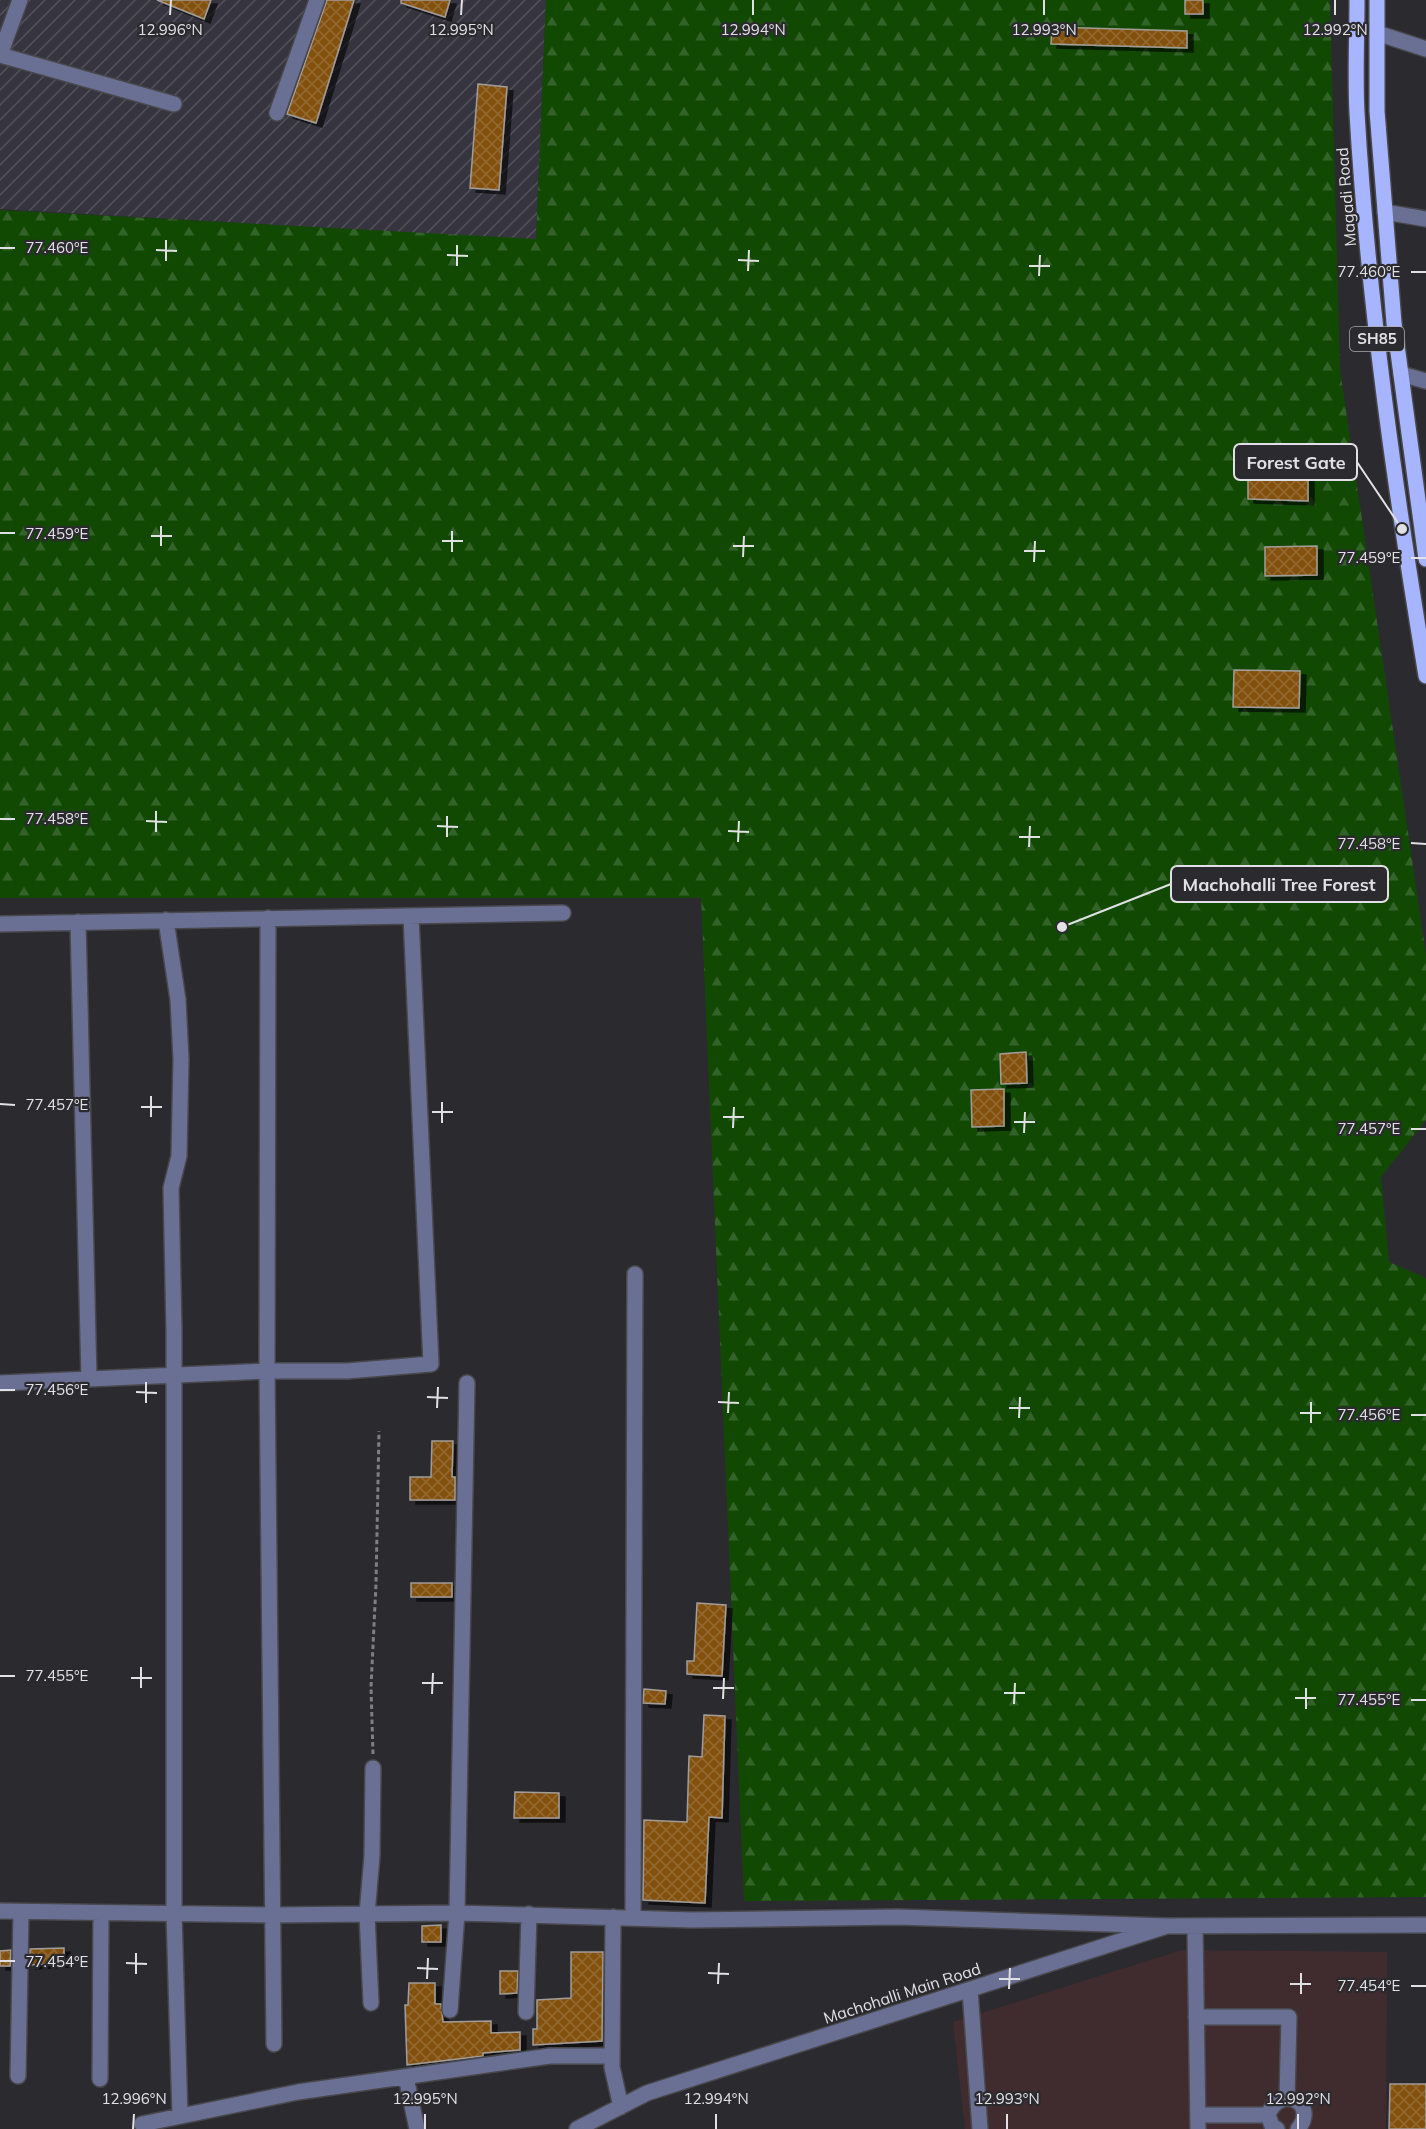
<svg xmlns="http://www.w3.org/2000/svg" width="1426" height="2129" font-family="Mulish,sans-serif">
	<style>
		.industrial { fill: url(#industrial-furrows) }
		.education { fill: #402c2f }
		.forest { fill: url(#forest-firs) }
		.building { fill: url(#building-cross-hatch); stroke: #a29d98; stroke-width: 1.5; filter: url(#shadow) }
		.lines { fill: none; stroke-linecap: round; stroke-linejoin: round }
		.minor-casing { stroke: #48474c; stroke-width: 18 }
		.major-casing { stroke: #48474c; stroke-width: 18 }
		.path { stroke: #7f7e83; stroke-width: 3; stroke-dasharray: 4.5 3; stroke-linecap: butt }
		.minor { stroke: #697094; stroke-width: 15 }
		.major { stroke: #a7b4fe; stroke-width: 15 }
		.ticks { fill: none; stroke: #e1e0e4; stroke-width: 2 }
		.labels { text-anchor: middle; stroke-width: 4.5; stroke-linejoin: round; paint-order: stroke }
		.shield { fill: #2b2a2f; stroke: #aaa9ae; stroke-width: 1.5 }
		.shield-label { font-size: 15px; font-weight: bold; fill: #e1e0e4 }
		.street-label { font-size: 16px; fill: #e1e0e4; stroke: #2b2a2f }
		.ticks-label { font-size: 15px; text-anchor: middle; fill: #e1e0e4; stroke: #2b2a2f; stroke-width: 4.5; stroke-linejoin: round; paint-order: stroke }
		.leader { fill: none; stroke: #e1e0e4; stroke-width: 2 }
		.callout-dot { fill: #e1e0e4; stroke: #2b2a2f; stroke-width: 2 }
		.callout { fill: #2b2a2f; stroke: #e1e0e4; stroke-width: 2 }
		.callout-label { font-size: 18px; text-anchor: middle; font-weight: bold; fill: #e1e0e4 }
	</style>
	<defs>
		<pattern id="industrial-furrows" width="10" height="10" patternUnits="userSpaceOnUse" patternTransform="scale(1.5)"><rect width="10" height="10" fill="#36343e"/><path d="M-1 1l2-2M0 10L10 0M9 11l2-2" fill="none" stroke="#53515a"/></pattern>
		<pattern id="forest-firs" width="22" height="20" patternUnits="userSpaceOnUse" patternTransform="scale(1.5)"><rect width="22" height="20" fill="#114903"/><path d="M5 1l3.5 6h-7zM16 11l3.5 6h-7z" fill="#336328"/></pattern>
		<pattern id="building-cross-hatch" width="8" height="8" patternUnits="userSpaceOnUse" patternTransform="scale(1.5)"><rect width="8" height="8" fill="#83510f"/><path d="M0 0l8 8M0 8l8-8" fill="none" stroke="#946a32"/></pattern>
		<filter id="shadow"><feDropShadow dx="6" dy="4" stdDeviation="0" flood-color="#0009"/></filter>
	</defs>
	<rect width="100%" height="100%" fill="#2b2a2f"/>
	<path class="industrial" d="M0,0H546L536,240L0,209Z"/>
	<path class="education" d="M1182,1950L1387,1952L1386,2129H965L953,2022Z"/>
	<path class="forest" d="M546,0H1330L1340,370L1426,955V1120L1381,1177L1389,1262L1426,1278V1897L744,1901L701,898H0V210L536,239Z"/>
	<path class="building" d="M157,0H211L204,19Z
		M327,0H354L316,123L287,114Z
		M401,0H450L445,17L401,3Z
		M1185,0H1203V14H1185Z
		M1052,27L1187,31V48L1051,44Z
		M478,84L507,87L499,190L470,188Z
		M1248,476L1308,477V501L1248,499Z
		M1317,546V575L1265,576V547Z
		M1234,670L1300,671L1299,708L1233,707Z
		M1026,1052L1027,1083L1001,1084L1000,1054Z
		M1004,1089V1126L972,1127L971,1090Z
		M432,1441H453L452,1477H455V1500H410V1477H431Z
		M411,1583H452V1597H411Z
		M697,1603L726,1605L722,1676L687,1674V1661H694Z
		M644,1689L666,1691L665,1704L643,1703Z
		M704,1715L725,1716L722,1818L709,1817L705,1903L643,1900L644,1820L687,1822L689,1756L702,1757Z
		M515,1792L559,1793V1818H514Z
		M441,1925V1942H422V1926Z
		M64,1948V1963L30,1965V1949Z
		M11,1950L10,1966H0V1951Z
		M571,1952H603L602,2041L533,2045V2029H537V2000L571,1998Z
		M500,1971H518L517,1993L500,1994Z
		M409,1983H435V2004H441L443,2022L491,2021V2033L520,2032V2050L483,2053V2056L407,2065L405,2005H408Z
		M1390,2084H1426V2129H1389Z"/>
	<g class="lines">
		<g class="minor-casing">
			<path id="minor" d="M20,0L0,55L174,104
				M1377,33L1426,49
				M277,113L317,0
				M1385,212L1426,219
				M1401,374L1426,381
				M268,918L267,1371L274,2044
				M166,920L178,1000L181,1059L179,1156L171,1188L174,1330V1914L180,2116
				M78,922L89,1379
				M0,924L563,913
				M0,1383L267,1371H347L431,1364L411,916
				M0,1911L273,1915L457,1913L692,1920L898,1917L1167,1926
				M613,1917L612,2067L621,2107
				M633,1918L635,1274
				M1195,1926L1198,2129
				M970,1990L980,2129
				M371,2003L367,1914L372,1856L373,1768
				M450,2010L457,1913L467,1383
				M526,2012L529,1914
				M1196,2017H1289L1287,2098
				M18,2076L21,1912
				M406,2077L417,2129
				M100,2079L101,1914
				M1198,2115H1268
				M142,2124L298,2092L550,2056H612
				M577,2129L647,2093L1167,1926L1426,1925
				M1277,2129L1272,2126L1268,2115C1280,2083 1319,2103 1298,2129"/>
		</g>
		<g class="major-casing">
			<path id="major" d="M1357,0C1357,38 1355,76 1357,113C1368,302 1395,489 1426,676
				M1377,0V111L1394,323L1426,559"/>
		</g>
		<path class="path" d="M373,1754L371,1687L376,1584L379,1431"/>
		<use href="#minor" class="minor"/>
		<use href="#major" class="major"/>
	</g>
	<path class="ticks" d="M170,15L171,0M461,15L462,0M753,15V0M1044,15V0M1335,15V0M0,248H15M156,250L177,251M447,255L468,256M738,260L759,261M166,261V240M457,266V245M1029,266H1050M748,271L749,250M1411,272H1426M1039,276L1040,255M0,533H15M151,536H172M442,541H463M161,546V526M733,546H754M1024,551H1045M452,552V531M743,557L744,536M1411,558H1426M1034,562L1035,541M0,819H15M146,821L167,822M437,826L458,827M728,831L749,832M156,832V811M447,837V816M1019,837H1040M738,842L739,821M1411,843L1426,844M1029,847L1030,826M0,1104L15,1105M141,1107H162M432,1112H453M151,1117V1096M723,1117H744M1014,1122H1035M442,1123V1102M733,1128L734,1107M1411,1129H1426M1024,1133L1025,1112M0,1390H15M136,1392L157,1393M427,1397L448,1398M718,1402L739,1403M146,1403V1382M437,1408L438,1387M1009,1408H1030M728,1413L729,1392M1300,1413H1321M1411,1415H1426M1019,1418L1020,1397M1311,1423V1402M0,1676H15M131,1678H152M422,1683H443M141,1688V1667M713,1688H734M1004,1693H1025M432,1694L433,1673M1295,1698H1316M723,1699L724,1678M1411,1700H1426M1014,1704L1015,1683M1306,1709V1688M0,1961H15M126,1963L147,1964M417,1968L438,1969M708,1973L729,1974M136,1974V1953M427,1979L428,1958M999,1979H1020M718,1984L719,1963M1290,1984H1311M1411,1986H1426M1009,1989L1010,1968M1301,1994V1973M133,2129L134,2114M425,2129V2114M716,2129V2114M1007,2129V2114M1298,2129V2114"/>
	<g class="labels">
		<rect class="shield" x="1350" y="327" width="54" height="24" rx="4.5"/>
		<g class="shield-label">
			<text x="1377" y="344">SH85</text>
		</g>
		<g class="street-label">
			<text transform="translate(1346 197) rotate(-95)" y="6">Magadi Road</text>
			<text transform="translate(902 1993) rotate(-18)" y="6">Machohalli Main Road</text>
		</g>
	</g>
	<g class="ticks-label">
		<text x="170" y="35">12.996°N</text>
		<text x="461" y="35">12.995°N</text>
		<text x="753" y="35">12.994°N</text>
		<text x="1044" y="35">12.993°N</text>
		<text x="1335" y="35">12.992°N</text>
		<text x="57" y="253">77.460°E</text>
		<text x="1369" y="277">77.460°E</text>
		<text x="57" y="539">77.459°E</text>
		<text x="1369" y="563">77.459°E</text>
		<text x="57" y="824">77.458°E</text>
		<text x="1369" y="849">77.458°E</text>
		<text x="57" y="1110">77.457°E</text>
		<text x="1369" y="1134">77.457°E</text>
		<text x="57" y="1395">77.456°E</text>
		<text x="1369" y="1420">77.456°E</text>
		<text x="57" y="1681">77.455°E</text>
		<text x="1369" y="1705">77.455°E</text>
		<text x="57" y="1967">77.454°E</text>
		<text x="1369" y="1991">77.454°E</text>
		<text x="134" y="2104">12.996°N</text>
		<text x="425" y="2104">12.995°N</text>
		<text x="716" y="2104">12.994°N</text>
		<text x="1007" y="2104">12.993°N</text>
		<text x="1298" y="2104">12.992°N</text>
	</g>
	<path class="leader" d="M1402 529L1357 462M1062 927L1171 884"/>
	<g class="callout-dot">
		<circle cx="1402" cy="529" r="6"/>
		<circle cx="1062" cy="927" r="6"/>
	</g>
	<g class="callout">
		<rect x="1234" y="444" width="123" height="36" rx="6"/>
		<rect x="1171" y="866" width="217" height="36" rx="6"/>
	</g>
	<g class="callout-label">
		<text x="1296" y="469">Forest Gate</text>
		<text x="1279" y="891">Machohalli Tree Forest</text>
	</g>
</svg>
